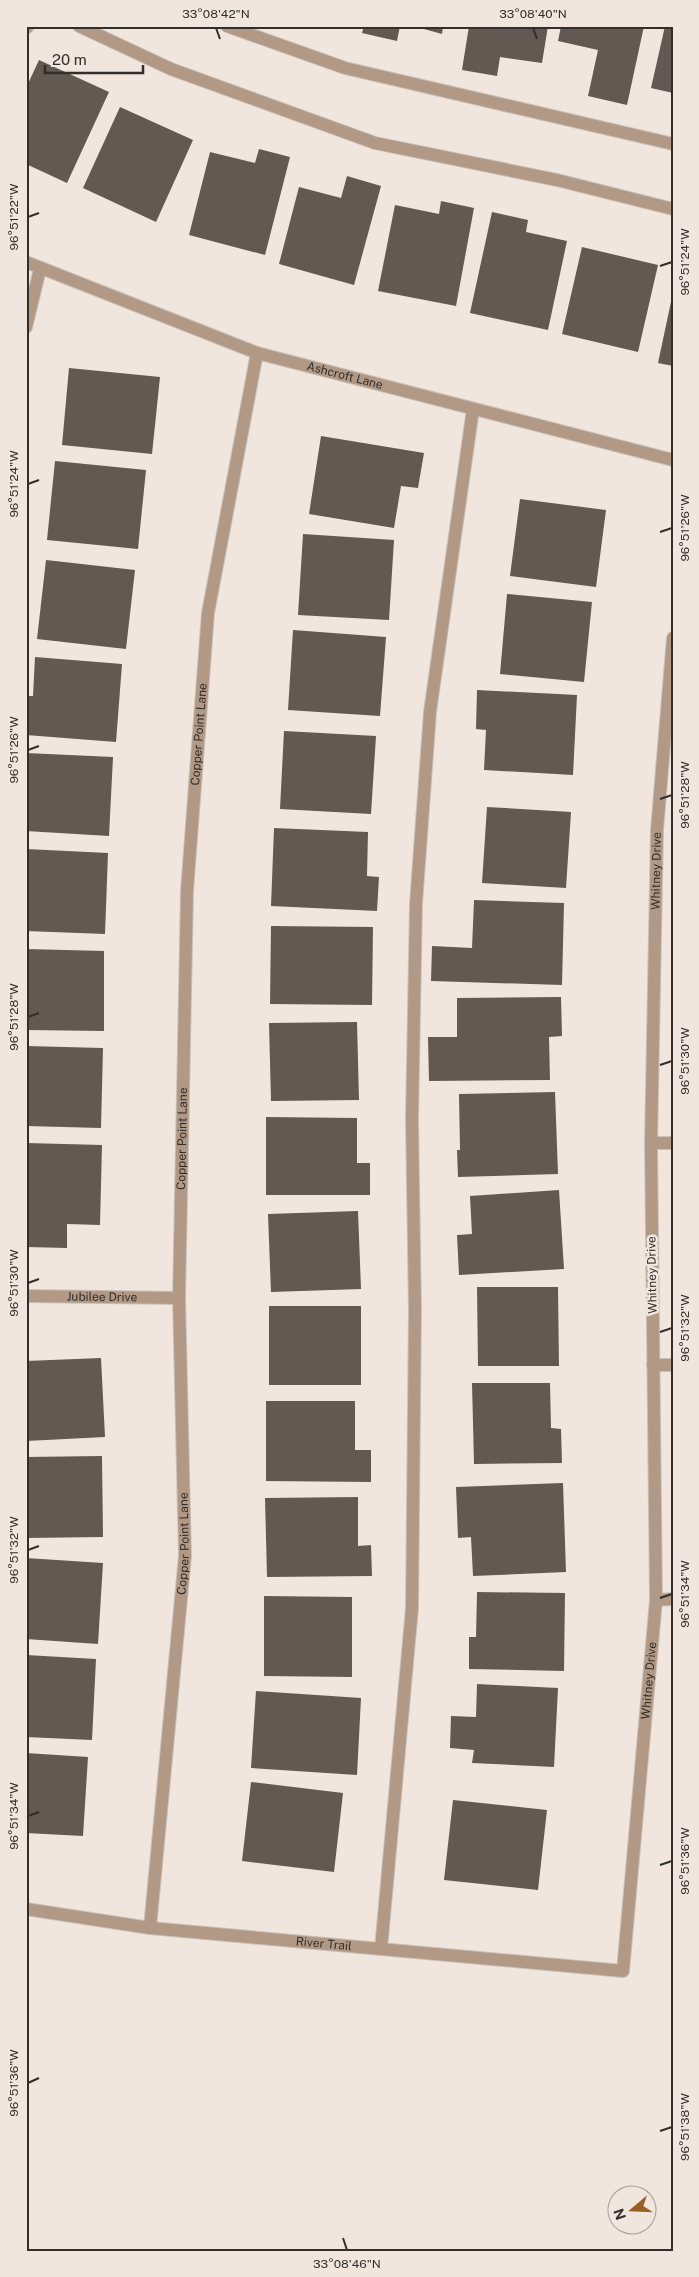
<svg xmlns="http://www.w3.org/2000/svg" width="699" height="2277" font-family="'Public Sans',sans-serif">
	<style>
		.building { fill: #615952 }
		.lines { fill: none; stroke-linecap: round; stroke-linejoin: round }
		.lane-casing { stroke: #cac1ba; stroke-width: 14 }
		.street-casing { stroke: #cac1ba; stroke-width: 14 }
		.lane { stroke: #b19986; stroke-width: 12 }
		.street { stroke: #b19986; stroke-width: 12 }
		.ticks { fill: none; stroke: #322e2b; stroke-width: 2 }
		.labels { text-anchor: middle; stroke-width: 5; stroke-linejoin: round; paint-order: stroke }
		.street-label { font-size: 12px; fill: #322e2b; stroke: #f0e6de }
		.neatline { fill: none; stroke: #322e2b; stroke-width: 2 }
		.ticks-label { font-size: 12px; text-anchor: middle; fill: #322e2b }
	</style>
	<rect width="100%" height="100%" fill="#f0e6de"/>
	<path class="building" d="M364,26H400L397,41L362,33Z
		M413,26H443L442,34Z
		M469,26H548L542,63L500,57L497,76L462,70Z
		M561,26H644L627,105L588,96L598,50L558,41Z
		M665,26H673V93L651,88Z
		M39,60L109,92L67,183L26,164V88Z
		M120,107L193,140L156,222L83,188Z
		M259,149L290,157L265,255L189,235L210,152L255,163Z
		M347,176L381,186L354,285L279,264L299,187L341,198Z
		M441,201L474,208L456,306L378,291L395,205L439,214Z
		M492,212L528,220L526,232L567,241L548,330L470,313Z
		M582,247L658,265L638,352L562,334Z
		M672,297H673V366L658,363Z
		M69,368L160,377L152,454L62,445Z
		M321,436L424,453L418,488L401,486L394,528L309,514Z
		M55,461L146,470L138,549L47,540Z
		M520,499L606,510L596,587L510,576Z
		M303,534L394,540L389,620L298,615Z
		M46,560L135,570L126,649L37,639Z
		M507,594L592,602L584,682L500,674Z
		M293,630L386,637L380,716L288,710Z
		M35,657L122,664L116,742L26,735V696H33Z
		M477,690L577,695L573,775L484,770L486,730L476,729Z
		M284,731L376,736L371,814L280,809Z
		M26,753L113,757L109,836L26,831Z
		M487,807L571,812L566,888L482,883Z
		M274,828L368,832L367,876L379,877L377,911L271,906Z
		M26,849L108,853L105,934L26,931Z
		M474,900L564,903L562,985L431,981L432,946L472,948Z
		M271,926L373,927L372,1005L270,1004Z
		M26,949L104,951V1031L26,1030Z
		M561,997L562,1036L549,1037L550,1080L429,1081L428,1037H457V998Z
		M357,1022L359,1100L271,1101L269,1023Z
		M26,1046L103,1048L101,1128L26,1126Z
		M555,1092L558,1174L458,1177L457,1150H460L459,1094Z
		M266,1117L357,1118V1163H370V1195H266Z
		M26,1143L102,1145L100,1225L67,1224V1248L26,1247Z
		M559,1190L564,1269L459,1275L457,1235L472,1234L470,1196Z
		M358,1211L361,1289L271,1292L268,1214Z
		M477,1287H558L559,1366H478Z
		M269,1306H361V1385H269Z
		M101,1358L105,1437L26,1441V1361Z
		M472,1383H550L551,1428L561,1429L562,1463L474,1464Z
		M266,1401H355V1450H371V1482L266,1481Z
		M102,1456L103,1537L26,1538V1457Z
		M563,1483L566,1572L473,1576L471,1537L458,1538L456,1487Z
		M358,1497V1546L371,1545L372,1576L267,1577L265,1498Z
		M26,1558L103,1563L98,1644L26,1639Z
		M477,1592L565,1593L564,1671L469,1669V1637H476Z
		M264,1596L352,1597V1677L264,1676Z
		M26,1655L96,1659L92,1740L26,1737Z
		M477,1684L558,1688L554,1767L472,1763L474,1750L450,1748L451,1716L476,1717Z
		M256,1691L361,1698L357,1775L251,1768Z
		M26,1753L88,1757L83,1836L26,1833Z
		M251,1782L343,1793L334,1872L242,1861Z
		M453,1800L547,1810L538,1890L444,1880Z"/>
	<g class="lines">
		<g class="lane-casing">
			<path id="lane" d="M79,26L171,69L375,143L557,180L673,209
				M227,26L345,68L673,144
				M26,28L28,26
				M26,327L40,269
				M653,1365H673
				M381,1949L412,1608L415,1310L412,1119L416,904L430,712L473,409"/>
		</g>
		<g class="street-casing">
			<g id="street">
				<path id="s1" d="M26,262L257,353L673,460"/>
				<path d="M651,1143H673"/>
				<path id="s2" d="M26,1296L179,1298"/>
				<path d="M656,1600L673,1599"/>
				<path id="s3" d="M26,1909L150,1928L623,1971L656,1600L651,1143L657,830L673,638"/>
				<path id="s4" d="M150,1928L185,1556L179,1298L187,891L208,613L257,353"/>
			</g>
		</g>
		<use href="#lane" class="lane"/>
		<use href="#street" class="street"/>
	</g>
	<path class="ticks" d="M216,28L220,39M533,28L537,39M28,217L39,213M660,266L672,262M28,484L39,480M660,532L672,528M28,750L39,746M660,799L672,795M28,1017L39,1013M660,1065L672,1061M28,1283L39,1279M660,1332L672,1328M28,1550L39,1546M660,1598L672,1594M28,1816L39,1812M660,1865L672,1861M28,2083L39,2078M660,2131L672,2127M343,2238L347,2250"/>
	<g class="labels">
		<g class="street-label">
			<text dy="4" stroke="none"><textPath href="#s1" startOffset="339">Ashcroft Lane</textPath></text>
			<text dy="4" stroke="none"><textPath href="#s4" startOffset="1196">Copper Point Lane</textPath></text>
			<text dy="4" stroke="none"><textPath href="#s3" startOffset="1702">Whitney Drive</textPath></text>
			<text dy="4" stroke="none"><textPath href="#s4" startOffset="791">Copper Point Lane</textPath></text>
			<text transform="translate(652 1275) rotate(-91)" y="4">Whitney Drive</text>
			<text dy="4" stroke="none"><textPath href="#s2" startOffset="76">Jubilee Drive</textPath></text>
			<text dy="4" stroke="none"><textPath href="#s4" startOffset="386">Copper Point Lane</textPath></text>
			<text dy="4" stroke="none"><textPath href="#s3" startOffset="892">Whitney Drive</textPath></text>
			<text dy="4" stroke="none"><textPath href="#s3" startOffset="300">River Trail</textPath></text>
		</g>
	</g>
	<rect width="699" height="2277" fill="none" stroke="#f0e6de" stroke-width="55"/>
	<g transform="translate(632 2210) rotate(251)"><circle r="24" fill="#f0e6de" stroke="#a49c96"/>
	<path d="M0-4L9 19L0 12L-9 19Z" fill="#9c5f23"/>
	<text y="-8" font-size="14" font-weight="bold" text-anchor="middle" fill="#322e2b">N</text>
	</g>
	<path d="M45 65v8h98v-8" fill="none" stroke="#322e2b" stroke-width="2.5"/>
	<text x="52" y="65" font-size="15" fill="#322e2b" stroke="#f0e6de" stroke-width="4" paint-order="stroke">20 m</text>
	<rect x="28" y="28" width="644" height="2222" class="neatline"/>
	<g class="ticks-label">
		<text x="216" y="18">33°08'42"N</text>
		<text x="533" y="18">33°08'40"N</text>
		<text transform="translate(14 217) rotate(-90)" y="4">96°51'22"W</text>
		<text transform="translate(685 262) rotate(-90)" y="4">96°51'24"W</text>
		<text transform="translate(14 484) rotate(-90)" y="4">96°51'24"W</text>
		<text transform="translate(685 528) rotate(-90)" y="4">96°51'26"W</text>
		<text transform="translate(14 750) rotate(-90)" y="4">96°51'26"W</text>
		<text transform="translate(685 795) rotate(-90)" y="4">96°51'28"W</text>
		<text transform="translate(14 1017) rotate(-90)" y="4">96°51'28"W</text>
		<text transform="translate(685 1061) rotate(-90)" y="4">96°51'30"W</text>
		<text transform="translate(14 1283) rotate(-90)" y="4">96°51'30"W</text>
		<text transform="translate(685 1328) rotate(-90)" y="4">96°51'32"W</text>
		<text transform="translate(14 1550) rotate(-90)" y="4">96°51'32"W</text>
		<text transform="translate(685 1594) rotate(-90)" y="4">96°51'34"W</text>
		<text transform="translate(14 1816) rotate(-90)" y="4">96°51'34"W</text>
		<text transform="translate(685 1861) rotate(-90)" y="4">96°51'36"W</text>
		<text transform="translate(14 2083) rotate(-90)" y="4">96°51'36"W</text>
		<text transform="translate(685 2127) rotate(-90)" y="4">96°51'38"W</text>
		<text x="347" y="2268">33°08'46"N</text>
	</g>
</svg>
